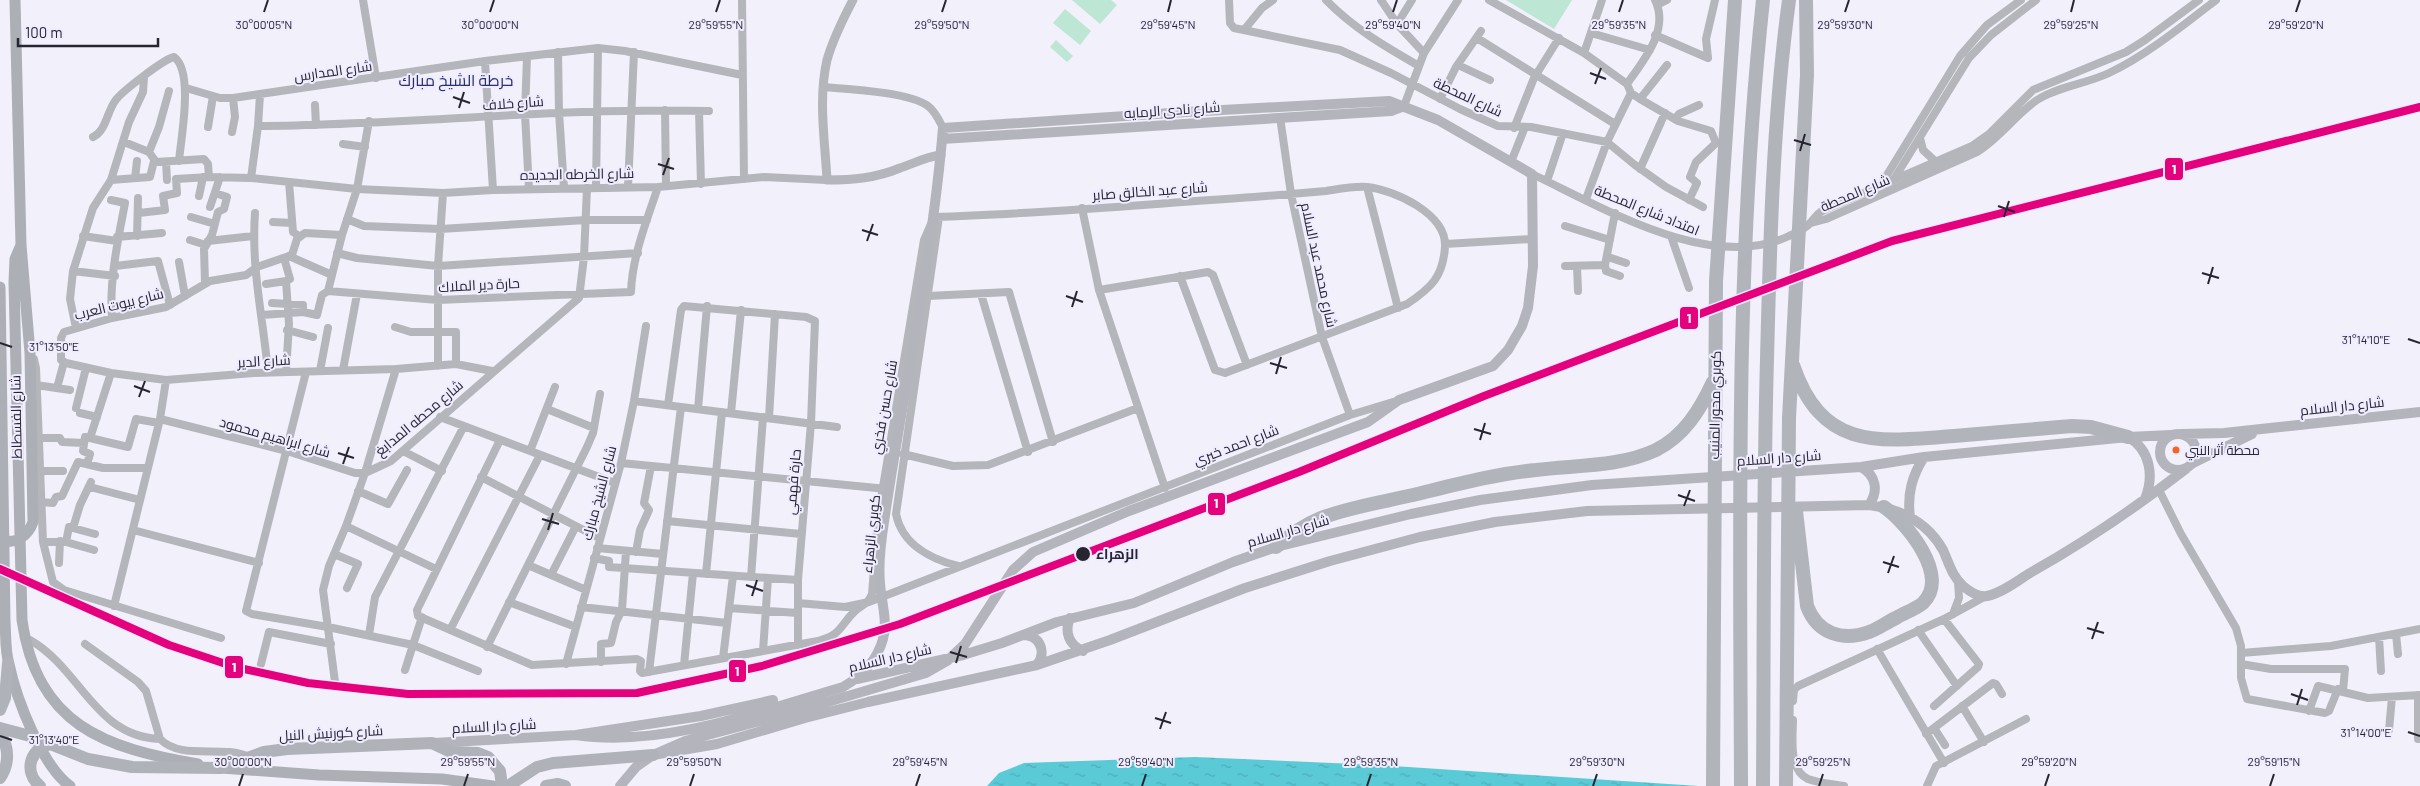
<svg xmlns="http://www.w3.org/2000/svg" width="2420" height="786" font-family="Barlow,Cairo,sans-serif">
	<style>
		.grass { fill: #bde6d4 }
		.water { fill: url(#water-ripples) }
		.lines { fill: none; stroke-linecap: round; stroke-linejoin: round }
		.minor { stroke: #b4b6bc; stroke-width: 8 }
		.tertiary { stroke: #b4b6bc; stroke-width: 9 }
		.secondary { stroke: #b4b5bc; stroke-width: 10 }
		.primary { stroke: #acafb6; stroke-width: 11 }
		.trunk { stroke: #afb2b8; stroke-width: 12 }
		.motorway { stroke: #b2b4bb; stroke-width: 14 }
		.metro-1-casing { stroke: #efecff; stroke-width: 11 }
		.metro-1 { stroke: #e5007d; stroke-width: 8 }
		.ticks { fill: none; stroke: #272531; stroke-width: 2 }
		.bus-dot { fill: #f26522; stroke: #efecff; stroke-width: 2 }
		.stop-dot { fill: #272531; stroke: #efecff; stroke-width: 2 }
		.labels { text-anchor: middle; stroke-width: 4; stroke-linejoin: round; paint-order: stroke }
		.bus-label { font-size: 13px; fill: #272531; stroke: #efecff; text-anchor: start }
		.street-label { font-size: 14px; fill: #272531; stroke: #efecff }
		.stop-label { font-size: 14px; font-weight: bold; fill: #272531; stroke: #efecff; text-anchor: start }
		.quarter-label { font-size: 16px; fill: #29306a; stroke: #efecff }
		.ticks-label { font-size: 12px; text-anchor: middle; fill: #272531; stroke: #efecff; stroke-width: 4; stroke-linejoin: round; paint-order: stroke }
		.line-badge { stroke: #efecff; stroke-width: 2 }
		.badge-label { font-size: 14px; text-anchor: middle; font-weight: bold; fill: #fff }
	</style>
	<defs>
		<pattern id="water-ripples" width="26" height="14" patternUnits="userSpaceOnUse" patternTransform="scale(1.25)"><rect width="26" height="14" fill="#5acad7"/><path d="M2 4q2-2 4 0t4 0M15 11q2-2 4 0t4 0" fill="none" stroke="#4eadb9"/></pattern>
	</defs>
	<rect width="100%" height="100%" fill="#f2f0fb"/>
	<path class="grass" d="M1072,0H1111L1117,5L1100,24Z
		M1506,0H1572L1554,29Z
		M1065,9L1091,31L1080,45L1053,23Z
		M1056,40L1073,56L1067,62L1050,47Z"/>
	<path class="water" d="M1195,757L1378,765L1699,786H987L999,773L1024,763Z"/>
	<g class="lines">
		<path class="minor" d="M363,0L376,78
			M742,0L744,179
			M1229,0L1230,23L1234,28L1340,50L1391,73L1460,109L1498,126L1531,127L1607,142L1635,165L1666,187L1703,207
			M1326,0C1353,28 1386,47 1419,66
			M1381,0L1397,24L1424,53
			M1489,0L1584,53L1627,84L1631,93L1640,99L1678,121L1711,131L1716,143L1696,162L1690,177L1697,183L1689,200
			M1657,5L1667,0
			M1397,24L1412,0
			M1244,30L1262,8L1273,0
			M1591,33L1650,50
			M1655,35L1708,58
			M1477,38L1615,124
			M558,52L559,112L564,188
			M1584,53L1602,0
			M527,56L525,114L529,189
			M1708,58L1706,39L1715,0
			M485,61L493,190
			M1458,65L1490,80
			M1627,84C1643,61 1670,30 1655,0
			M823,87C848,89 909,92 928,106C935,111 939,120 943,128
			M186,88L220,98H233L485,61L598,48L625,51L742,75
			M1440,99L1456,67L1481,31
			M1640,99L1667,65
			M315,105L316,125
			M1404,106L1424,53L1458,0
			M665,110L666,186
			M699,111L701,184
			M1280,117L1291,194L1322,337L1350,415
			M1675,119L1679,114L1699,105
			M258,126C409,125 559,107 709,111
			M208,127L213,96
			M1514,128L1534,78L1559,38
			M232,132L235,117L233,98
			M93,137C106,131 107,112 115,101C121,92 164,59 174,57C194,71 181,138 179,161
			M1920,138L1923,150L1936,162
			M124,142L149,152L156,162L204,159L208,164L209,177
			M343,144L365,147
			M149,152L159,127L169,91
			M166,162L167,180
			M1511,162L1525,127
			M1640,169L1665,113
			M1532,174C1604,208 1710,273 1789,236C1796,233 1807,228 1811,222C1815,218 1817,214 1822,211L1972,146L1989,134L2033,90L2126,52L2145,40L2199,0
			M135,178L137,161
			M251,178L258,126L260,95
			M1894,179L1969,58L1991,35L2036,0
			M111,180L150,177L154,161
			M1547,181L1563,133
			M289,182L293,232L299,236
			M1882,183L1960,56L1987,25L2021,0
			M628,187L634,52
			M1367,187L1398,308
			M596,188L598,48
			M199,196L203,177
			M1586,199L1607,142L1631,93
			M111,200L125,203C118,240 109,280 112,318
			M210,207L220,177
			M1082,208L1099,290L1165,488
			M139,213L165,210L163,196L177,193L176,179L209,177L251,178L357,189L443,193L493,190L658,187L764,177L827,180
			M255,213C251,269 263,317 268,372
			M191,217L215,224
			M939,217L896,514C902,544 930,559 958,566
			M347,219L364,226L440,229L586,220H647
			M273,222L292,223
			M1811,223L1826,219L1977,152C2000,138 2015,115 2037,100C2059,86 2086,84 2109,73C2144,57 2185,24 2216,0
			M1565,226L1610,240
			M342,235L305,233L297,239L292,255L257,267L246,275L210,281L166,307L112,318L64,332L61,338V360L66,363L111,373L166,380L254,373L396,369L456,364L492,371
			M83,236L117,241
			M137,236L138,198
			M1671,236L1689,288
			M117,237L162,233
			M190,240L206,245
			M208,241L253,236
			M1445,244L1532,239
			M337,253L357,258L438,266L638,253
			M289,256L332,275
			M1608,257L1626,263
			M284,258L290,279L286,281L289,324L286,372
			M179,262L185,296
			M1605,265L1606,271L1620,276
			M115,266L158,261L170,305
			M1565,266L1605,265L1615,213
			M1577,266L1578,291
			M73,271L115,276
			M205,283L204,249L212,235L218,212L224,209L227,197L215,193
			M266,284L286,281
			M1099,290L1208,272L1213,275L1247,365
			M328,291L438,300L631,292C632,257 647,220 658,187
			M981,294L1028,452
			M928,296L1009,292L1053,442
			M272,303L303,305V312
			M262,315L303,312L317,315L322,295L328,291L342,235L357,189L369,121
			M395,327L411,332H456V364
			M76,328L70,299L73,271L93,208L111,180L129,122L143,92L144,77
			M287,330L313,337
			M34,359L36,368L43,542L53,582L64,590L221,638
			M438,366V266L443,193
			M343,370L357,294
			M320,371L328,328
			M306,372L246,611L252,614L328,627L413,645L478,671
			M36,385L70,390
			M57,388L64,362
			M634,401L837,427
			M668,405L681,310L684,306L806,317L815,321L811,423L798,580V645
			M76,408L86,368
			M547,409L594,428
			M698,409L707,306
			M80,413L97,417
			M731,413L741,310
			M440,417L615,483
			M769,418L775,314
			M160,419L287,451L355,473H365L396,369
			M38,438H60L62,442L84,443
			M90,438L128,447L136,419L159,423
			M500,440L417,610L418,616L532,665L637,659L641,661L640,671L642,673L818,641C843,634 839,626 855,611C863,604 868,604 872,594L878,517L924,240L934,217C1041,214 1148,204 1254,197C1278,195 1302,193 1326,191C1339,189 1354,186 1367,187C1395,190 1447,214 1445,247C1443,277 1431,288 1407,304L1225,373L1215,370L1180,276
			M403,451L442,471
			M530,451L555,387
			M903,454L953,466L988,465L1138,408
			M621,463L887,489
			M87,464L90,454L83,451L85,437L90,438L111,373
			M39,471H63
			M481,477L599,538
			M90,487L140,500
			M2159,490L2181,534L2236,628L2241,646V678L2247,699L2325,713L2329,711L2338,689
			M358,491L388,504L407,470
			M40,502L53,503L56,497L62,496L78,462L103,468H148
			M667,521L801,534
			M346,526L436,569
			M73,528L80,505L91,482
			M133,530L259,563
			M43,542H66L94,550
			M66,542L69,527L95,534
			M597,548L663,554
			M636,552L640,530L649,510L644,503L651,466
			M334,554L358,564L347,588
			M594,558L609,561V567L798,580
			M59,563L60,541
			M528,565L586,590
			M706,574L722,412
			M551,575L576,526
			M751,577L763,417
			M509,602L576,627
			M798,603L845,607L869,602L1350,415L1393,402
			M114,606L160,419L166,380
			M581,607L727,623
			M729,608L798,613
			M1953,614L1959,598L1958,581
			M450,630L540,455
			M1918,630L1957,686
			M2396,634L2398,654
			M369,635L375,597L464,426
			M2379,637L2381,671
			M30,640C81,669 95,737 160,739
			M85,644L138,682L146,691L160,739
			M487,647L587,447L593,433L600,394
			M1877,649L1944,763
			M763,651L768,578
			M2241,653L2331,646L2420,629
			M723,658L733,576
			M601,662V644L611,643L616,622L622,610L626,551
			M261,664L269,632L331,644
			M566,664L621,463L634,401L646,326
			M2241,664L2271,669H2345L2343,691
			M684,665L693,573
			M405,670L422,617
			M649,672L681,407
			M335,682L323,590L329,566L346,526L365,473L391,461L579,298L584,257L587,188
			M1793,701L1794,690L1798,686L1944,619L1986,596
			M1934,706L1978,667L1979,664L1944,619
			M1962,706L1984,742
			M2309,711L2318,686L2368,698L2420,695
			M1793,720C1793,737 1788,770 1808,779C1819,783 1833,784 1844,786
			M1934,728L1945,745
			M2389,730L2392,697
			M1926,734L1993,683L1996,684L2002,694
			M160,739C182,761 222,744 249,757
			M2418,739V695
			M1927,786L1936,766L2026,719"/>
		<path class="tertiary" d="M853,0C843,19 833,39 827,60C818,99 825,141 827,180C853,180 876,178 900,168C915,163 925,157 941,155"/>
		<path class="secondary" d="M942,139L1391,111L1404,106
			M2160 452a18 18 0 1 1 36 0a18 18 0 1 1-36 0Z
			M2182,434L2224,433L2420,412
			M2128,437C2151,450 2154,477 2145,499
			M2193,463L2252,434
			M1861,467C1876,475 1879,491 1869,505
			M1910,517C1907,494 1912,476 1924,457
			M1070,618C1064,632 1069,645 1083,651
			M1023,635C1040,635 1047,652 1037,665
			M857,679L963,655L1002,643L1057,622L1134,603L1233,562L1276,547L1411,514L1480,500L1592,485L1861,467L1924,457L2128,437L2171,435
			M576,735C662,748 761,711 843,687C862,676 877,661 883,639C888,620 881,601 880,583C878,563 881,541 884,522C903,391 932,261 943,128L1186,112L1389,101L1438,120L1532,174L1533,266L1528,308L1522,326L1508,350L1493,366L1399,400L1368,422L1129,511L1033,552L1013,570L965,644L947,661L926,673L797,711L685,741L653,755
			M433,743L576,735L701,716L773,700
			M620,786L636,767L653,755L717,744L805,718L868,702L1037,665L1110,640L1245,588L1330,561L1420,537L1495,522L1587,511L1869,505C1900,509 1927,521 1943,550C1949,563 1952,576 1963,586C1969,591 1978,598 1987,596C2002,593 2017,581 2030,573C2085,542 2138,506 2187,468"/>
		<path class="primary" d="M21,245L15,259L14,282L22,620C37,725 104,748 198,764
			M0,287L5,622C6,636 5,651 9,664C16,698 42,766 70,786
			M0,540C16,545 28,536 33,522L30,353L21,245L15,0
			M221,768L319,775L442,779L493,786"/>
		<path class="trunk" d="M0,710L5,698L8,663
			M0,728L30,736L88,759L132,767L220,768L264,752L287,749L432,743L451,752L478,753L488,757L500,771L502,786
			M0,734C10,748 9,765 0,778
			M40,786C22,771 31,745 54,744
			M508,786L537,767L553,763L653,755
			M546,786L558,784L565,786"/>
		<path class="motorway" d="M1793,365C1822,451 1879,442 1954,436C1993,433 2033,429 2072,426L2091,427L2128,437
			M1796,511L1807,606C1817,633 1842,642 1869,632C1878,629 1887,622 1896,618C1904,613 1916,609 1923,603C1951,576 1906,522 1884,507
			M1276,547C1290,535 1304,525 1321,518C1350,507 1383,502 1413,495C1454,485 1494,474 1536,470C1575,465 1620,467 1656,450C1684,436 1700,410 1713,382
			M1713,786L1716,281L1735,0
			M1741,786C1740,524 1735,261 1763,0
			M1763,786C1764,644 1763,501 1767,359C1770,239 1773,119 1789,0
			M1786,786L1789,418L1807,75L1806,0"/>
		<g class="metro-1-casing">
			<path id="metro-1" d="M0,569L169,645L235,667L308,683L408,694L637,693L762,666L900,624L1299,472L1484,396L1892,241L2420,107"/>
		</g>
		<use href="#metro-1" class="metro-1"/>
	</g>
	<path class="ticks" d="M264,12L268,0M490,12L494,0M716,12L720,0M942,12L946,0M1168,12L1171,0M1393,12L1397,0M1619,12L1623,0M1845,12L1849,0M2071,12L2074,0M2296,12L2300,0M1590,73L1606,79M1595,84L1601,68M453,97L470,103M459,108L464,92M1794,140L1811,145M1800,151L1805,134M658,164L674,169M663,175L669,158M1998,206L2015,212M2004,217L2009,201M862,230L878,235M867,241L873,224M2202,273L2219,278M2208,284L2213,267M1066,296L1083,302M1072,307L1077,291M2408,339L2420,343M0,343L12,347M1270,363L1287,368M1276,374L1281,357M134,386L150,392M139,397L145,381M1474,429L1491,434M1480,440L1485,423M338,453L354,458M343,464L349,447M1678,495L1695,501M1684,506L1690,490M542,519L559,524M548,530L553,513M1883,562L1899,567M1888,573L1894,556M746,585L763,591M752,596L757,580M2087,628L2104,633M2092,639L2098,622M950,652L967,657M956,663L961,646M2291,694L2308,700M2297,705L2302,689M1155,718L1171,723M1160,729L1166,712M2408,732L2420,736M0,736L12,740M239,786L243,774M464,786L468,774M690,786L694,774M916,786L920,774M1142,786L1146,774M1367,786L1371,774M1593,786L1597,774M1819,786L1823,774M2045,786L2049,774M2270,786L2274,774"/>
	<circle class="bus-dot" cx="2176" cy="450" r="4.5"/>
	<circle class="stop-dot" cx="1083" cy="554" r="8"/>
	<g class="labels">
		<g class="bus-label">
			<text x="2185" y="455">محطة أثر النبي</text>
		</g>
		<g class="street-label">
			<text transform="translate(333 71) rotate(-8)" y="5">شارع المدارس</text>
			<text transform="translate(1468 97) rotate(25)" y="5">شارع المحطة</text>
			<text transform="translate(513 103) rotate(-4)" y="5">شارع خلاف</text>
			<text transform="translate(1172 110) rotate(-4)" y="5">شارع نادى الرمايه</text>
			<text transform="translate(577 174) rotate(-1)" y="5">شارع الخرطه الجديده</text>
			<text transform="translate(1150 191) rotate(-4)" y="5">شارع عبد الخالق صابر</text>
			<text transform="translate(1855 193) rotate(-23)" y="5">شارع المحطة</text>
			<text transform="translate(1647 210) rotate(22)" y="5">امتداد شارع المحطة</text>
			<text transform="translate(1319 265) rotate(78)" y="5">شارع محمد عبد السلام</text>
			<text transform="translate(479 285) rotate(-3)" y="5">حارة دير الملاك</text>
			<text transform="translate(119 304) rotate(-14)" y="5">شارع بيوت العرب</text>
			<text transform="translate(264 361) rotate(-3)" y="5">شارع الدير</text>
			<text transform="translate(1715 405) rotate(-89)" y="5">كوبري محور المنيب</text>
			<text transform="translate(2342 406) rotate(-6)" y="5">شارع دار السلام</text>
			<text transform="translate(884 407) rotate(-80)" y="5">شارع حسن فخري</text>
			<text transform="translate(16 417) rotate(-91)" y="5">شارع الفسطاط</text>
			<text transform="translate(419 418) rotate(-40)" y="5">شارع محطه المدابغ</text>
			<text transform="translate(275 437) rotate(16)" y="5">شارع ابراهيم محمود</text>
			<text transform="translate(1236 445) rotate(-21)" y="5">شارع احمد خيري</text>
			<text transform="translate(1779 458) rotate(-4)" y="5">شارع دار السلام</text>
			<text transform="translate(793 482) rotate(-85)" y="5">حارة فهمي</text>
			<text transform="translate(599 493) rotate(-75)" y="5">شارع الشيخ مبارك</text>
			<text transform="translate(1288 531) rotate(-16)" y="5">شارع دار السلام</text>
			<text transform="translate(871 534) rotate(-84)" y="5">كوبري الزهراء</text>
			<text transform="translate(890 658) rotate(-13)" y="5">شارع دار السلام</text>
			<text transform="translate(494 726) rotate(-3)" y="5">شارع دار السلام</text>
			<text transform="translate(331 733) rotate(-3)" y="5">شارع كورنيش النيل</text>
		</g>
		<g class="stop-label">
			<text x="1096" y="559">الزهراء</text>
		</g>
		<g class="quarter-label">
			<text x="456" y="86">خرطة الشيخ مبارك</text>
		</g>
	</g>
	<g class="ticks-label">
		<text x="264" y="29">30°00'05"N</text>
		<text x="490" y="29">30°00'00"N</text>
		<text x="716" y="29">29°59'55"N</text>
		<text x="942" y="29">29°59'50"N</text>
		<text x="1168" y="29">29°59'45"N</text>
		<text x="1393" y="29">29°59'40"N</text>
		<text x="1619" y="29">29°59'35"N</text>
		<text x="1845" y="29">29°59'30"N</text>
		<text x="2071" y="29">29°59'25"N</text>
		<text x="2296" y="29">29°59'20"N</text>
		<text x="2366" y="344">31°14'10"E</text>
		<text x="54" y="351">31°13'50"E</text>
		<text x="2366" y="737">31°14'00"E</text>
		<text x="54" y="744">31°13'40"E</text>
		<text x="243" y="766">30°00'00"N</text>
		<text x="468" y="766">29°59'55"N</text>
		<text x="694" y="766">29°59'50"N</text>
		<text x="920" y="766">29°59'45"N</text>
		<text x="1146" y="766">29°59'40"N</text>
		<text x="1371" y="766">29°59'35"N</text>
		<text x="1597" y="766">29°59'30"N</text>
		<text x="1823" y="766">29°59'25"N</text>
		<text x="2049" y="766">29°59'20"N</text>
		<text x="2274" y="766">29°59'15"N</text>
	</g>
	<g class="line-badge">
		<rect x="2164" y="157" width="20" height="24" rx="5" fill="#e5007d"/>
		<rect x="1679" y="306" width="20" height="24" rx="5" fill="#e5007d"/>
		<rect x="1207" y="492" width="19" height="24" rx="5" fill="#e5007d"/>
		<rect x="224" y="655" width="20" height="24" rx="5" fill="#e5007d"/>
		<rect x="728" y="659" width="19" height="24" rx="5" fill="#e5007d"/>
	</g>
	<g class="badge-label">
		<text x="2174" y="174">1</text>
		<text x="1689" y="323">1</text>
		<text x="1216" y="508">1</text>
		<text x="234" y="672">1</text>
		<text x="737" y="676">1</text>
	</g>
	<path d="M18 38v8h140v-8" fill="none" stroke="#272531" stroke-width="2.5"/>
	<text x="25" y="38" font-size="15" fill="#272531" stroke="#efecff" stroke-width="4" paint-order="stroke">100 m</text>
</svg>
